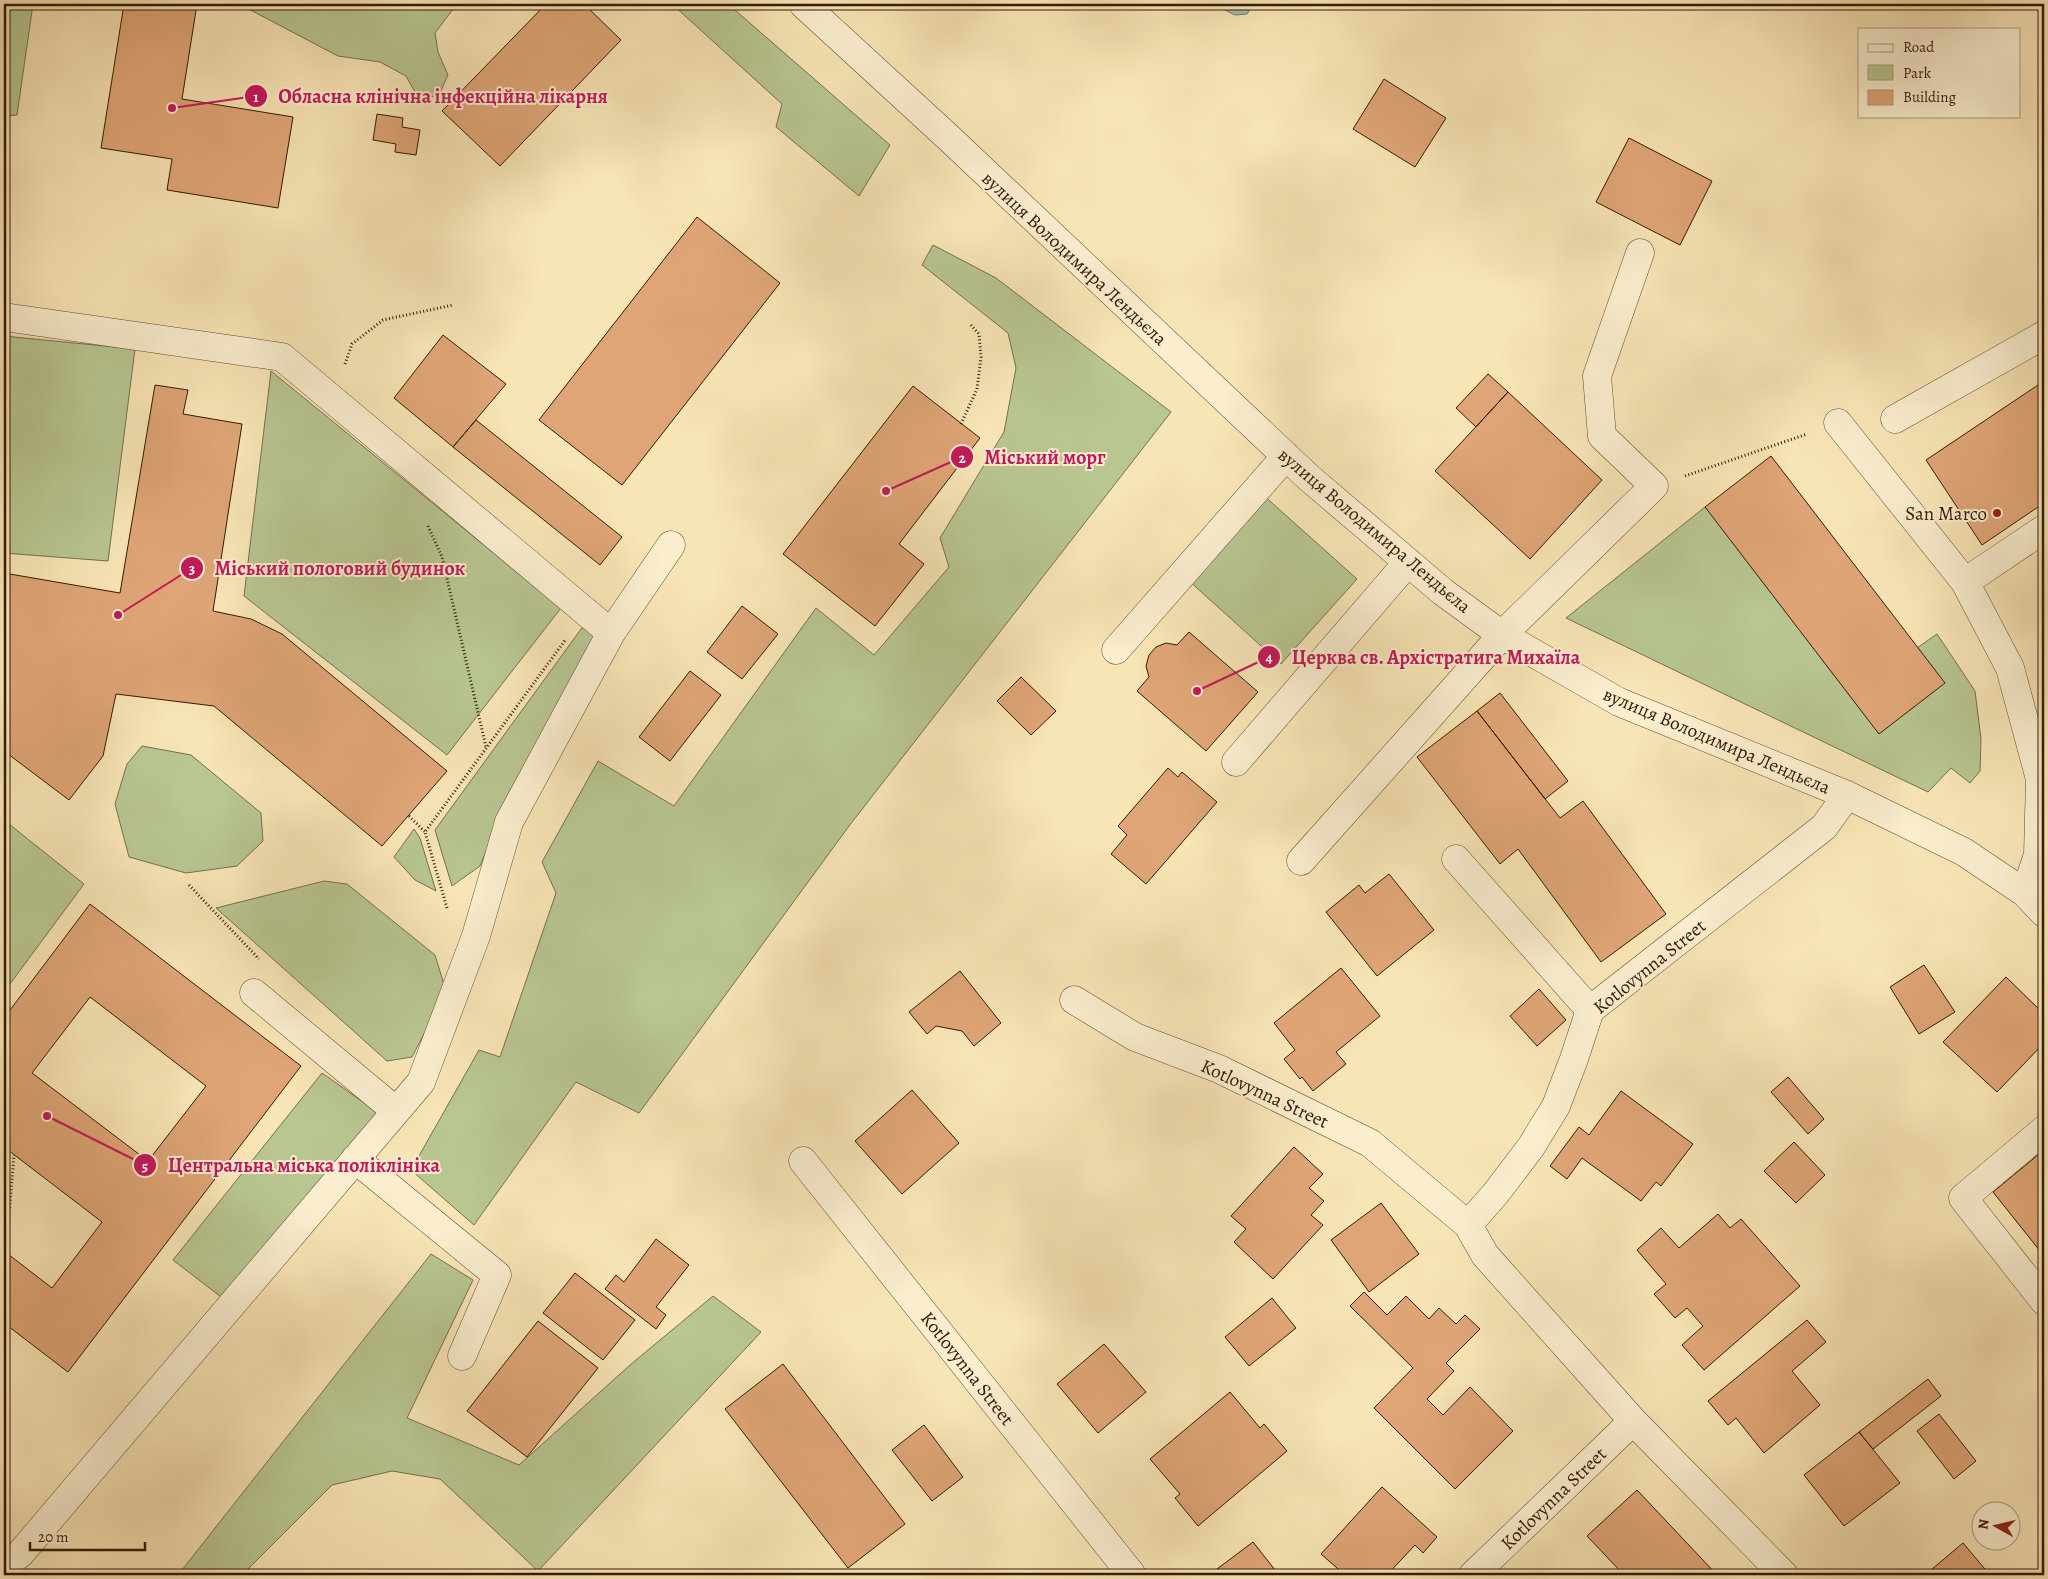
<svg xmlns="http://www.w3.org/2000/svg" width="2048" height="1579" font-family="Alegreya,serif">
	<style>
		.green { fill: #b8c692; stroke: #76704b }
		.water { fill: #9fbdb5; stroke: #747c6e }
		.building { fill: #dfa576; stroke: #341a04; fill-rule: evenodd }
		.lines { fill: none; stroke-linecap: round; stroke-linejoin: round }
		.minor-casing { stroke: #654d30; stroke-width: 29 }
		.path { stroke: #341a04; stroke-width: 3; stroke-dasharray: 1 2.5; stroke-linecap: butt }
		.minor { stroke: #faeecf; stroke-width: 28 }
		.poi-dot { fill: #8f2418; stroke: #faeecf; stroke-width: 2 }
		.labels { text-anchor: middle; stroke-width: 4; stroke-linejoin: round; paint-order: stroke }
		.street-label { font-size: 19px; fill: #341a04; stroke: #faeecf }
		.poi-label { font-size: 19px; fill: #341a04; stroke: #faeecf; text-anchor: end }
		.leader { fill: none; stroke: #c2185b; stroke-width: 2 }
		.callout-dot { fill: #c2185b; stroke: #faeecf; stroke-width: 2 }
		.mark-label { font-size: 15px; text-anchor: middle; font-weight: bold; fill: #fff }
		.callout-label { font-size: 20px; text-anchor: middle; font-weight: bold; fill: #c2185b; stroke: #faeecf; stroke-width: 4; stroke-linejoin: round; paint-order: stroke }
	</style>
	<rect width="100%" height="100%" fill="#f8e5b5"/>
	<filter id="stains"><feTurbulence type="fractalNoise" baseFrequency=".004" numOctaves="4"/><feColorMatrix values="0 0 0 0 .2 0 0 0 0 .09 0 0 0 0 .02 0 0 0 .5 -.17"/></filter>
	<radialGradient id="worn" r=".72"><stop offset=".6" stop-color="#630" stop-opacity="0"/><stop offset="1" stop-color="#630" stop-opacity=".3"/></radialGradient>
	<path class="green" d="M4,4H33L17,115L4,116Z
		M239,4H457L435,33L438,52L448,75L439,95L419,99L406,76L380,62L338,56Z
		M672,4H728L890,145L859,196L776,127L782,104Z
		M933,245L996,278L1171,412L849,826L639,1113L576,1082L474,1225L411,1170L479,1050L500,1057L556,893L542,862L598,761L674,806L816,608L874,655L949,567L940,538L1004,432L1016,368L1008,333L922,265Z
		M4,336L135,349L108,561L4,553Z
		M271,371L561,608L447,755L244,596Z
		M1262,494L1357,579L1281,664L1187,579Z
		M1705,507L1917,648L1937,634L1975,691L1981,739L1980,771L1970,783L1951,768L1928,792L1566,618Z
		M584,625L598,632L508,798L480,866L452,886L435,830Z
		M142,746L191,755L261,813L263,841L237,866L186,873L129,857L115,804L127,764Z
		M4,820L84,884L4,992Z
		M414,829L420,838L436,891L415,880L394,857Z
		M324,881L347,884L435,955L446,991L412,1057L387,1061L216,908Z
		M322,1073L380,1114L225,1300L173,1260Z
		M431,1254L473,1280L407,1418L519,1465L630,1365L713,1296L761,1332L538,1571L440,1479L392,1471L332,1485L242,1575H178Z"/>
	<path class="water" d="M1213,4H1252V6L1247,14L1235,15Z"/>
	<path class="building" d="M124,4H197L182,99L293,117L278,208L167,190L172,159L101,148Z
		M546,4H584L621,40L500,166L442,111Z
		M1384,79L1446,118L1415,167L1353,129Z
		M377,114L403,118L402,127L420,130L416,155L395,152L396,144L373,140Z
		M1629,138L1712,181L1680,245L1596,202Z
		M697,217L780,283L622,485L539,420Z
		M443,335L506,384L453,447L394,398Z
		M1488,374L1508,392L1476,427L1456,408Z
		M2044,381V503L1982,545L1926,460Z
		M155,385L188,390L183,414L242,424L213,611L251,619L282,634L447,771L382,846L214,706L116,694L103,756L69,800L4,751V573L120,593Z
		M913,386L980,438L899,544L924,564L875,626L783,554Z
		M1508,392L1602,480L1530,559L1435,471Z
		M476,420L622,537L600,565L453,447Z
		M1771,456L1945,683L1879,734L1705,507Z
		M742,606L778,634L742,679L707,652Z
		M1189,632L1258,692L1206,751L1137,691L1149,677L1146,666L1149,655L1156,647L1166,643L1177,645Z
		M690,671L721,695L670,761L639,737Z
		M1021,677L1056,711L1031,735L997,701Z
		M1500,693L1568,781L1545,799L1477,711Z
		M1477,711L1560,818L1583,801L1666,914L1601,962L1518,849L1500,864L1417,757Z
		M1168,768L1178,777L1182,772L1217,802L1146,884L1111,854L1127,835L1118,826Z
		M1389,874L1434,930L1377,976L1326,912L1359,885L1365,893Z
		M90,904L301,1066L68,1372L4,1323V1251L52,1288L102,1222L4,1147V1018ZM90,997L206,1086L148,1161L32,1073Z
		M1924,965L1955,1012L1919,1034L1890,987Z
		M1341,968L1380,1016L1336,1052L1346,1064L1313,1091L1302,1077L1300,1079L1284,1059L1295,1050L1274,1023Z
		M960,971L1001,1023L974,1046L962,1031L936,1026L927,1034L909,1012Z
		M2006,977L2044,1014V1043L1997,1092L1943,1042Z
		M1539,989L1566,1020L1537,1046L1510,1016Z
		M1788,1077L1824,1119L1808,1134L1771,1092Z
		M912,1090L959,1143L902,1194L855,1141Z
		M1621,1091L1693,1144L1661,1186L1656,1182L1641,1201L1582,1158L1567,1179L1550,1166L1579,1127L1589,1135Z
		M1794,1142L1825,1175L1796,1203L1764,1171Z
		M1294,1147L1323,1174L1309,1188L1324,1201L1311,1215L1323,1225L1273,1279L1234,1242L1246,1229L1231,1216Z
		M2044,1150V1256L1993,1192Z
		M1381,1203L1419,1254L1369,1292L1331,1240Z
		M1718,1214L1730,1228L1741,1219L1800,1286L1704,1370L1682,1345L1703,1326L1687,1308L1675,1318L1654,1294L1666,1284L1637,1250L1661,1228L1679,1248Z
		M656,1239L689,1265L656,1307L666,1315L656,1329L605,1289L616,1275L624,1282Z
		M575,1273L635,1320L603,1360L543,1313Z
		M1364,1292L1387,1315L1406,1296L1429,1319L1439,1308L1456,1324L1465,1315L1480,1329L1446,1363L1454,1371L1427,1399L1443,1415L1470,1387L1513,1431L1455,1489L1374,1408L1413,1368L1350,1306Z
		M1272,1298L1296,1328L1249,1366L1225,1337Z
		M1807,1320L1826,1342L1792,1371L1820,1405L1764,1453L1736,1418L1728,1425L1708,1401Z
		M538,1321L598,1368L527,1457L467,1411Z
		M1104,1344L1146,1392L1098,1433L1057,1384Z
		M783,1364L905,1524L848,1568L725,1409Z
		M1928,1379L1941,1396L1873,1449L1859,1432Z
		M1230,1392L1260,1428L1264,1424L1287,1451L1198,1526L1175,1498L1180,1494L1150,1459Z
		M1939,1414L1976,1461L1954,1479L1917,1431Z
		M924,1425L963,1477L932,1501L892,1450Z
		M1859,1432L1900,1483L1844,1526L1804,1475Z
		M1382,1487L1437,1537L1423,1553L1415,1545L1387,1575H1345L1321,1554Z
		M1637,1490L1717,1575H1624L1587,1536Z
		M1253,1542L1279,1575H1209Z
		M1963,1543L1990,1575H1925Z"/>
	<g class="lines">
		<g class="minor-casing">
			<path id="minor" d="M803,4L950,139L1308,477L1443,592L1502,635L1619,702L1847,795L1964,852L2025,893L2044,913
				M4,317L282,357L611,633
				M1895,419L2044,335
				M1838,423L1965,582L2010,668L2040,779L2038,855L2025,893
				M1965,582L2044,529
				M1116,650L1286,456
				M1236,762L1408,562
				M1456,859L1590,1010
				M1301,861L1502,635L1654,486L1602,436L1597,376L1640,253
				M254,993L396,1111
				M1074,1000L1135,1037L1219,1069L1370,1143L1468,1225L1485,1255L1633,1421L1784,1575
				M2044,1130L1963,1198L2044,1301
				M355,1159L497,1275L462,1356
				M803,1161L1132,1575
				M1468,1225L1496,1193L1531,1147L1556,1106L1574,1059L1590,1010L1824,827L1847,795
				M4,1565L20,1554L421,1082L476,936L509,822L611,633L671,545
				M1473,1575L1633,1421"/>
		</g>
		<path class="path" d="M345,364L352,344L383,320L453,305
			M961,424L977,389L981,357L979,334L970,324
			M1685,476L1807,434
			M428,526L442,557L486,747
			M409,816L425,832
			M189,885L259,959
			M447,908L425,832L566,639
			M6,1253L14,1155"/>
		<use href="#minor" class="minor"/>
	</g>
	<circle class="poi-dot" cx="1997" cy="513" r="5"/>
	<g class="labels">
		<g class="street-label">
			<text transform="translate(1075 258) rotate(43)" y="7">вулиця Володимира Лендьєла</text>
			<text transform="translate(1375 530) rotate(40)" y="7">вулиця Володимира Лендьєла</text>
			<text transform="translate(1717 740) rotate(23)" y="7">вулиця Володимира Лендьєла</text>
			<text transform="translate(1649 966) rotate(-39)" y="7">Kotlovynna Street</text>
			<text transform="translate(1265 1093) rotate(25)" y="7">Kotlovynna Street</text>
			<text transform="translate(968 1368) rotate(52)" y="7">Kotlovynna Street</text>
			<text transform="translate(1553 1498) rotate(-44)" y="7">Kotlovynna Street</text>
		</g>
		<g class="poi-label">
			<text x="1987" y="520">San Marco</text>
		</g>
	</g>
	<path class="leader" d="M172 108L256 96M886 491L962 457M118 615L192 568M1197 691L1269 657M47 1116L145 1165"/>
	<g class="callout-dot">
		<circle cx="172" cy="108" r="5"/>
		<circle cx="886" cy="491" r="5"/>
		<circle cx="118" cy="615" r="5"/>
		<circle cx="1197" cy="691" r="5"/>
		<circle cx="47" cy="1116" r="5"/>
		<circle cx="256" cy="96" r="12"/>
		<circle cx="962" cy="457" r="12"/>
		<circle cx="192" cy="568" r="12"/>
		<circle cx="1269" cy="657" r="12"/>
		<circle cx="145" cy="1165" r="12"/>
	</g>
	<g class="mark-label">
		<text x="256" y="102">1</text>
		<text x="962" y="463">2</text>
		<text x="192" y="574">3</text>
		<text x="1269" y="662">4</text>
		<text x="145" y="1171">5</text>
	</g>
	<g class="callout-label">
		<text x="443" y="103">Обласна клінічна інфекційна лікарня</text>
		<text x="1045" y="464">Міський морг</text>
		<text x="340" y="575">Міський пологовий будинок</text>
		<text x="1436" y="664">Церква св. Архістратига Михаїла</text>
		<text x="304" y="1172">Центральна міська поліклініка</text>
	</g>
	<rect width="2048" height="1579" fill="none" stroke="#f8e5b5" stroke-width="20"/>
	<rect x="5" y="5" width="2038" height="1569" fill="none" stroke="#341a04" stroke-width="2.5"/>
	<rect x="10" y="10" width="2028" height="1559" fill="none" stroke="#341a04"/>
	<rect x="1858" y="28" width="162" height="90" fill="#faeecf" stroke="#ab997e"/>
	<rect x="1868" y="44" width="25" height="8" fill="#faeecf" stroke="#ab997e"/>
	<text x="1903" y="52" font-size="15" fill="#341a04">Road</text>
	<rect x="1868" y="65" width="25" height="15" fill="#b8c692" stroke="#ab997e"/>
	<text x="1903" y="78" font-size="15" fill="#341a04">Park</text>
	<rect x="1868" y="90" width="25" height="15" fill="#dfa576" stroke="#ab997e"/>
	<text x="1903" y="102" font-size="15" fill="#341a04">Building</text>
	<g transform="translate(1996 1526) rotate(278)"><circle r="24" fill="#faeecf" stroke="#ab997e"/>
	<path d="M0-4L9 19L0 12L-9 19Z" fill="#8f2418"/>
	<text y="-8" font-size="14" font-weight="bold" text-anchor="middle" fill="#341a04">N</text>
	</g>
	<path d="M30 1542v8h115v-8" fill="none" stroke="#341a04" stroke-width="2.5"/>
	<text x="38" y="1542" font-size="15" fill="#341a04" stroke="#faeecf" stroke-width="4" paint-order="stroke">20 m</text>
	<rect width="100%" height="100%" filter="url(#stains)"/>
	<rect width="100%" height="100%" fill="url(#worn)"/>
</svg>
